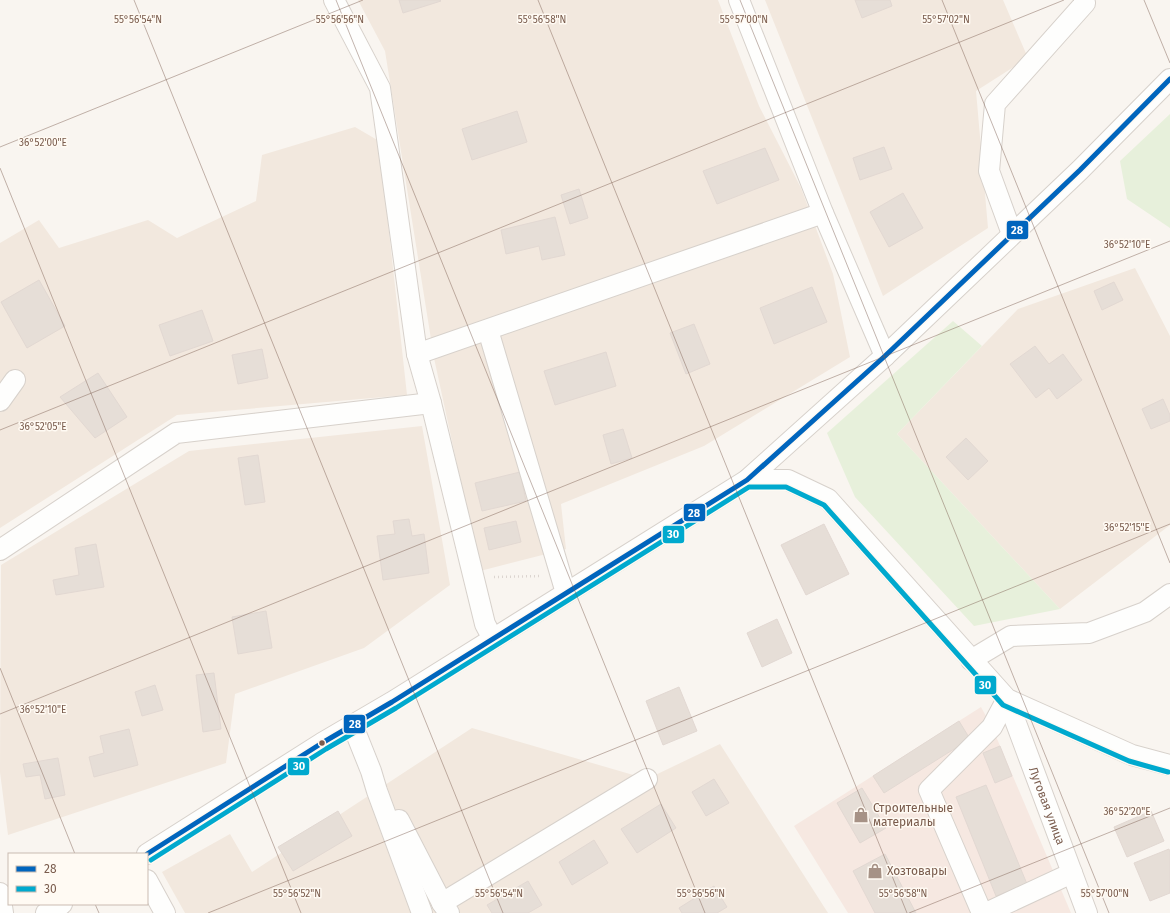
<svg xmlns="http://www.w3.org/2000/svg" width="1170" height="913" font-family="'Fira Sans',sans-serif">
	<style>
		.residential { fill: #f2e8de }
		.commercial { fill: #f6e8e1 }
		.green { fill: #e7f0db }
		.building { fill: #e6ded7; stroke: #e2d8d2 }
		.lines { fill: none; stroke-linecap: round; stroke-linejoin: round }
		.minor-casing { stroke: #d7d1cb; stroke-width: 22 }
		.path { stroke: #dcd5d0; stroke-width: 2.5; stroke-dasharray: 1 3; stroke-linecap: butt }
		.minor { stroke: #fefefd; stroke-width: 20 }
		.bus-1-casing { stroke: #fffaf3; stroke-width: 8 }
		.bus-2-casing { stroke: #fffaf3; stroke-width: 8 }
		.bus-1 { stroke: #0065bd; stroke-width: 5 }
		.bus-2 { stroke: #00a9ce; stroke-width: 5 }
		.ticks { fill: none; stroke: #7a5c4d; stroke-width: 1; stroke-opacity: 0.45 }
		.bus-dot { fill: #7a5c4d; stroke: #fffaf3; stroke-width: 1.5 }
		.labels { text-anchor: middle; stroke-width: 3; stroke-linejoin: round; paint-order: stroke }
		.street-label { font-size: 12px; fill: #7a5c4d; stroke: #fffaf3 }
		.poi-label { font-size: 12px; fill: #7a5c4d; stroke: #fffaf3; text-anchor: start }
		.ticks-label { font-size: 10px; text-anchor: middle; fill: #7a5c4d; stroke: #fffaf3; stroke-width: 3; stroke-linejoin: round; paint-order: stroke }
		.line-badge { stroke: #fffaf3; stroke-width: 1.5 }
		.badge-label { font-size: 11px; text-anchor: middle; font-weight: bold; fill: #fff }
	</style>
	<rect width="100%" height="100%" fill="#f9f5f0"/>
	<path class="residential" d="M358,0H718L759,106L801,188L833,274L850,357L704,446L561,504L566,549L480,571L434,358L385,51Z
		M765,0H1003L1028,58L976,91L988,228L883,296Z
		M355,127L379,141L407,395L177,415L0,528V243L39,220L59,248L148,220L177,238L256,201L262,155Z
		M1135,268L1170,336V525L1060,609L897,434L1018,309Z
		M422,426L450,585L364,648L235,694L226,763L8,835L0,772L1,565L189,451Z
		M472,728L647,779L720,744L828,913H185L162,872L230,834L252,872Z"/>
	<path class="commercial" d="M981,707L992,727L1071,913H848L794,826Z"/>
	<path class="green" d="M1170,114V228L1127,199L1120,161Z
		M953,321L982,346L897,434L1060,609L974,626L855,497L827,433Z"/>
	<path class="building" d="M399,0H440L441,1L403,13Z
		M855,0H890L892,6L862,18Z
		M517,111L527,142L472,160L462,129Z
		M884,147L892,169L860,180L853,158Z
		M765,148L779,180L717,204L703,171Z
		M579,189L588,218L570,224L561,195Z
		M903,193L923,228L889,247L870,212Z
		M555,217L565,255L542,260L539,246L506,254L501,230Z
		M39,280L65,326L27,348L1,302Z
		M1114,282L1123,300L1102,310L1094,291Z
		M812,287L827,322L774,344L760,308Z
		M202,310L213,341L170,356L159,325Z
		M694,324L710,364L686,374L670,333Z
		M1035,346L1049,364L1063,354L1082,380L1057,399L1049,388L1036,398L1010,364Z
		M262,349L268,378L238,384L232,355Z
		M606,352L616,386L555,405L544,371Z
		M98,373L127,417L95,438L60,397Z
		M1163,399L1170,415V421L1151,429L1142,409Z
		M623,429L632,458L611,464L603,435Z
		M966,438L988,461L968,480L946,457Z
		M258,455L265,502L245,505L238,458Z
		M520,472L526,501L482,511L475,483Z
		M409,519L412,536L424,534L429,573L383,580L377,536L395,534L393,521Z
		M516,521L521,542L489,550L484,528Z
		M824,524L849,574L806,595L781,545Z
		M96,544L104,587L56,595L53,580L79,575L75,548Z
		M266,611L272,648L238,654L232,617Z
		M777,619L792,653L762,667L747,633Z
		M214,673L221,729L203,732L196,675Z
		M155,685L163,710L142,716L135,692Z
		M679,687L697,731L663,745L646,701Z
		M959,721L970,739L884,793L873,776Z
		M129,729L138,765L94,777L89,757L104,753L100,736Z
		M1000,746L1012,776L995,783L983,753Z
		M58,758L65,795L45,799L40,775L26,777L23,764Z
		M714,779L729,803L706,816L692,792Z
		M986,785L1027,884L996,896L956,797Z
		M862,788L886,828L860,843L837,803Z
		M661,804L676,828L637,853L621,829Z
		M338,811L352,836L293,871L278,847Z
		M1151,811L1164,841L1127,857L1114,827Z
		M594,840L608,863L572,885L559,862Z
		M1169,849L1170,853V893L1150,901L1134,863Z
		M885,854L916,913H875L853,871Z
		M528,881L542,905L528,913H492L487,905Z
		M714,886L727,907L717,913H682L679,908Z"/>
	<g class="lines">
		<g class="minor-casing">
			<g id="minor">
				<path d="M334,0L380,88L417,354L431,403L485,624L493,639"/>
				<path d="M739,0L823,213L885,356"/>
				<path d="M1012,234L989,171L995,104L1085,3L1084,0"/>
				<path d="M488,330L566,593"/>
				<path d="M417,354L823,213"/>
				<path d="M0,401L15,380"/>
				<path d="M747,480H788L828,499L1007,699L1132,755L1170,765"/>
				<path d="M0,550L176,433L431,403"/>
				<path d="M971,660L1011,636L1089,633L1145,612L1170,594"/>
				<path id="s1" d="M1007,699L1087,913"/>
				<path d="M353,726L371,771L377,791L422,913"/>
				<path d="M399,820L442,903L449,913"/>
				<path d="M147,854L322,743L392,702L747,480L885,356L1080,170L1170,79"/>
				<path d="M147,880L165,913"/>
				<path d="M0,893L3,913"/>
				<path d="M442,903L647,779"/>
				<path d="M46,913L62,904"/>
				<path d="M982,913L929,790L992,727L1007,699"/>
				<path d="M986,913L1072,873"/>
			</g>
		</g>
		<path class="path" d="M494,577L541,576"/>
		<use href="#minor" class="minor"/>
		<g class="bus-1-casing">
			<path id="bus-1" d="M147,854L322,743L392,702L747,480L885,356L1080,170L1170,79"/>
		</g>
		<g class="bus-2-casing">
			<path id="bus-2" d="M151,860L326,749L396,708L749,487H786L824,505L1003,705L1129,761L1168,772"/>
		</g>
		<use href="#bus-1" class="bus-1"/>
		<use href="#bus-2" class="bus-2"/>
	</g>
	<path class="ticks" d="M134,0L503,913M336,0L705,913M538,0L907,913M740,0L1109,913M942,0L1170,563M1144,0L1170,63M0,147L363,0M0,168L301,913M0,430L1064,0M0,668L75,854M0,714L1170,241M95,904L99,913M208,913L1170,524M909,913L1170,808"/>
	<defs>
		<g id="shop-bare" transform="scale(1.2)"><path d="M-5-2.5h2.3a2.7 3.5 0 0 1 5.4 0H5L5.5 6h-11ZM-1.5-2.5h3a1.5 2.3 0 0 0-3 0Z" fill="#a69286" stroke="#fffaf3" stroke-width="2.5" paint-order="stroke"/></g>
	</defs>
	<g fill-rule="evenodd">
		<use href="#shop-bare" x="861" y="815"/>
		<use href="#shop-bare" x="875" y="871"/>
	</g>
	<circle class="bus-dot" cx="322" cy="743" r="3.5"/>
	<g class="labels">
		<g class="street-label">
			<text dy="4" stroke="none"><textPath href="#s1" startOffset="114">Луговая улица</textPath></text>
		</g>
		<g class="poi-label">
			<text x="873" y="812">Строительные<tspan x="873" dy="14">материалы</tspan></text>
			<text x="887" y="875">Хозтовары</text>
		</g>
	</g>
	<g class="ticks-label">
		<text x="138" y="23">55°56'54"N</text>
		<text x="340" y="23">55°56'56"N</text>
		<text x="542" y="23">55°56'58"N</text>
		<text x="744" y="23">55°57'00"N</text>
		<text x="946" y="23">55°57'02"N</text>
		<text x="43" y="146">36°52'00"E</text>
		<text x="1127" y="248">36°52'10"E</text>
		<text x="43" y="430">36°52'05"E</text>
		<text x="1127" y="531">36°52'15"E</text>
		<text x="43" y="713">36°52'10"E</text>
		<text x="1127" y="815">36°52'20"E</text>
		<text x="297" y="897">55°56'52"N</text>
		<text x="499" y="897">55°56'54"N</text>
		<text x="701" y="897">55°56'56"N</text>
		<text x="903" y="897">55°56'58"N</text>
		<text x="1105" y="897">55°57'00"N</text>
	</g>
	<g class="line-badge">
		<rect x="1006" y="220" width="23" height="20" rx="4" fill="#0065bd"/>
		<rect x="683" y="503" width="23" height="19" rx="4" fill="#0065bd"/>
		<rect x="662" y="525" width="23" height="19" rx="4" fill="#00a9ce"/>
		<rect x="974" y="675" width="23" height="20" rx="4" fill="#00a9ce"/>
		<rect x="343" y="714" width="23" height="20" rx="4" fill="#0065bd"/>
		<rect x="287" y="757" width="23" height="19" rx="4" fill="#00a9ce"/>
	</g>
	<g class="badge-label">
		<text x="1017" y="234">28</text>
		<text x="694" y="517">28</text>
		<text x="673" y="538">30</text>
		<text x="985" y="689">30</text>
		<text x="355" y="728">28</text>
		<text x="299" y="770">30</text>
	</g>
	<rect x="8" y="853" width="140" height="52" fill="#fffaf3" stroke="#cabbb1"/>
	<rect x="16" y="866" width="20" height="6" fill="#0065bd" stroke="#cabbb1"/>
	<text x="44" y="873" font-size="12" fill="#7a5c4d">28</text>
	<rect x="16" y="886" width="20" height="6" fill="#00a9ce" stroke="#cabbb1"/>
	<text x="44" y="893" font-size="12" fill="#7a5c4d">30</text>
</svg>
